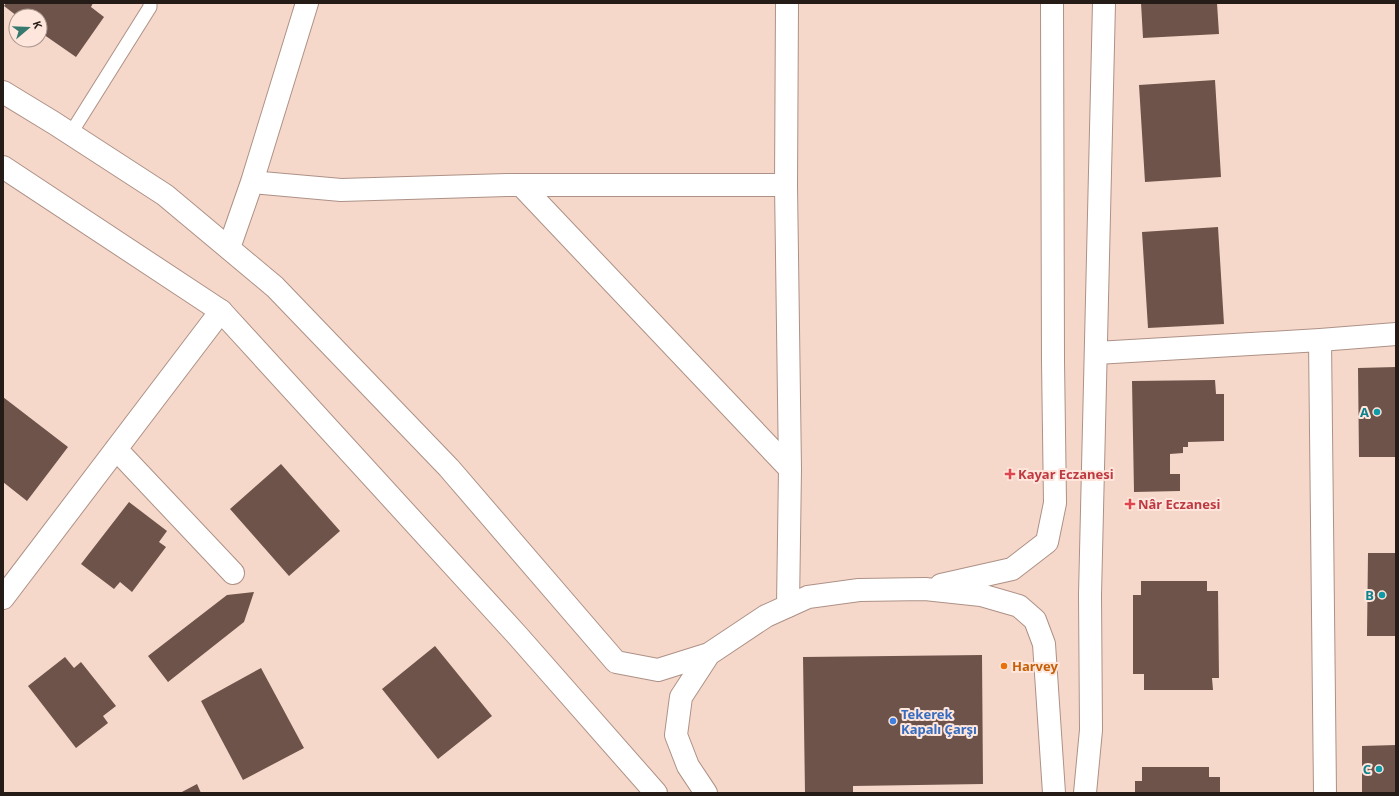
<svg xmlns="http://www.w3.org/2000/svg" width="1399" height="796" font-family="'Noto Sans',sans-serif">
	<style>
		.building { fill: #6d5349 }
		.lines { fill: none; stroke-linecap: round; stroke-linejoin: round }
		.service-casing { stroke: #ad9186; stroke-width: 15 }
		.minor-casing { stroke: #ad9186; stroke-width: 24 }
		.secondary-casing { stroke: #ad9186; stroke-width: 24 }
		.service { stroke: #fff; stroke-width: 13 }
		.minor { stroke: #fff; stroke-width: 22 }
		.secondary { stroke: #fff; stroke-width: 22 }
		.culture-dot { fill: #0f9aa8; stroke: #ffe6dc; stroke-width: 1.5 }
		.health-dot { fill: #e0444e; stroke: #ffe6dc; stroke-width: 1.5 }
		.food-dot { fill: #e8710a; stroke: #ffe6dc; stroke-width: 1.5 }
		.shop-dot { fill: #3f7fe0; stroke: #ffe6dc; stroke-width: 1.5 }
		.labels { text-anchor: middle; stroke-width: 4; stroke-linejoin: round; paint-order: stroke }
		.culture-label { font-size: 13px; font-weight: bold; fill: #0d838f; stroke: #ffe6dc; text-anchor: end }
		.health-label { font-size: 13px; font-weight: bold; fill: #be3a42; stroke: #ffe6dc; text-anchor: start }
		.food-label { font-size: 13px; font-weight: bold; fill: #c56008; stroke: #ffe6dc; text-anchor: start }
		.shop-label { font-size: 13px; font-weight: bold; fill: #366cbe; stroke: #ffe6dc; text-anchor: start }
	</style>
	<rect width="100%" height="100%" fill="#f6d8cb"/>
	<path class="building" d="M6,3H93L91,7L104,17L76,57L40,32V16H17L4,6Z
		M1141,3H1217L1219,34L1143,38Z
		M1215,80L1221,177L1145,182L1139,85Z
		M1218,227L1224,324L1148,328L1142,232Z
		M1396,367V457H1359L1358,368Z
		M1215,380L1216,394H1224V441L1188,442V447H1183V453L1170,454V474H1180V491L1134,492L1132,381Z
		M3,397L68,447L27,501L3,482Z
		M281,464L340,531L289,576L230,509Z
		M129,502L167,531L159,542L166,547L132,592L120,582L114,589L81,564Z
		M1368,553H1396V636H1367Z
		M1141,581H1207V591H1218L1219,678H1212L1213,690H1144V674H1133V595H1141Z
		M254,592L244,622L168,682L148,656L227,595Z
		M435,646L492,716L438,759L382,689Z
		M982,655L983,784L853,786V793H805L803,657Z
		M65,657L74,668L81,662L116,706L103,716L108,723L76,748L28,686Z
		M261,668L304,748L243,780L201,701Z
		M1396,745V793H1362V746Z
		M1142,767H1209V777H1220V793H1135V781H1142Z
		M197,784L201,793H180Z"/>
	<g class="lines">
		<g class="service-casing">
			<path id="service" d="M71,133L150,7V3"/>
		</g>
		<g class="minor-casing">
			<path id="minor" d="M787,3L786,185L790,469L788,606
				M252,182L341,190L507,185H786
				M521,185L790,469
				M229,248L252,182L307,3
				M1320,340L1325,793
				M1096,353L1320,340L1396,334
				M116,449L233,573
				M3,598L221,311"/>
		</g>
		<g class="secondary-casing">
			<path id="secondary" d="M3,92L54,123L165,195L275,287L449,468L616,662L658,670L709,654
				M3,167L221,311L517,635L656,793
				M941,585L1012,569L1047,542L1055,503L1053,361L1052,3
				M706,793L688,766L676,735L681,697L709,654L766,616L808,597L859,590L925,589L981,595L1019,606L1035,620L1044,644L1054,793
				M1085,793L1091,730L1090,595L1104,3"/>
		</g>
		<use href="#service" class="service"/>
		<use href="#minor" class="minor"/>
		<use href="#secondary" class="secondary"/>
	</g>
	<g class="culture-dot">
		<circle cx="1377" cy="412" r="4"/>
		<circle cx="1382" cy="595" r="4"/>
		<circle cx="1379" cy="769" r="4"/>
	</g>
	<g class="health-dot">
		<path d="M1008 468h4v4h4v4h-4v4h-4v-4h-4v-4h4z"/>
		<path d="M1128 498h4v4h4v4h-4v4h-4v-4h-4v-4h4z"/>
	</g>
	<circle class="food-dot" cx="1004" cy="666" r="4"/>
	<circle class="shop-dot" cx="893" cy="721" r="4"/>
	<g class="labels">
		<g class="culture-label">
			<text x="1369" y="417">A</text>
			<text x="1374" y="600">B</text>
			<text x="1371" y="774">C</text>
		</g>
		<g class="health-label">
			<text x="1018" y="479">Kayar Eczanesi</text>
			<text x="1138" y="509">Nâr Eczanesi</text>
		</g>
		<g class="food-label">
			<text x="1012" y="671">Harvey</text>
		</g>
		<g class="shop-label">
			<text x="901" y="719">Tekerek<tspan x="901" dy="15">Kapalı Çarşı</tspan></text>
		</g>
	</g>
	<rect width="1399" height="796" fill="none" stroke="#261c17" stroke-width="8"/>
	<g transform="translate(28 28) rotate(71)"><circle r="19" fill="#ffe6dc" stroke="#a8958d"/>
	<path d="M0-3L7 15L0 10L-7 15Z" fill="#367a6f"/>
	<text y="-6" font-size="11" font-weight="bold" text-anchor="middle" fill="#261c17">K</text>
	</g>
</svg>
